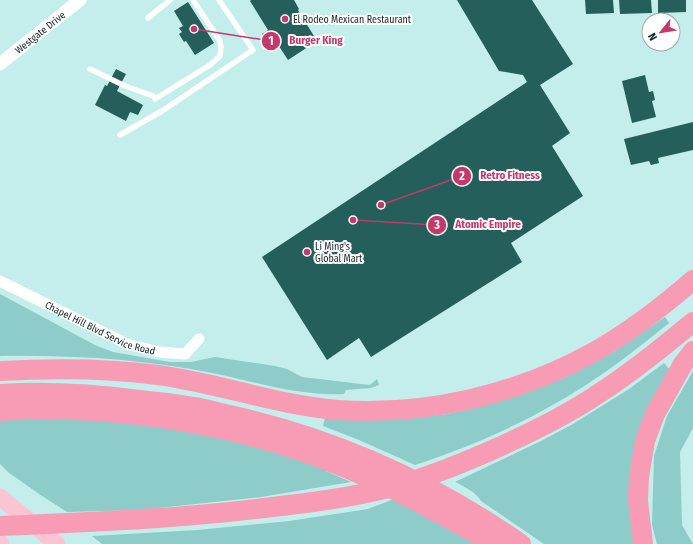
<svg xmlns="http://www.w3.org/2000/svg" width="693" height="544" font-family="'Fira Sans Condensed',sans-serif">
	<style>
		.green { fill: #8dccc8 }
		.building { fill: #245f5c }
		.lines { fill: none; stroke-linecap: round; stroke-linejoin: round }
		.service { stroke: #fff; stroke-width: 5.5 }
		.minor { stroke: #fff; stroke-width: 11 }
		.tertiary { stroke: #fff; stroke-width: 13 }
		.primary { stroke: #fbc4d3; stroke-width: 17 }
		.motorway { stroke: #f89cb5; stroke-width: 20 }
		.poi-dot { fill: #c4386c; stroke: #fff; stroke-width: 1.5 }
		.labels { text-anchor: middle; stroke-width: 4; stroke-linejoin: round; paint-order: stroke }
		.poi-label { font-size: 10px; fill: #132322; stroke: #fff; text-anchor: start }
		.street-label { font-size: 10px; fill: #132322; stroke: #fff }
		.leader { fill: none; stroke: #c4386c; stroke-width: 1.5 }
		.callout-dot { fill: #c4386c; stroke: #fff; stroke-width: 1.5 }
		.mark-label { font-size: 12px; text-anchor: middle; font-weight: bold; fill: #fff }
		.callout-label { font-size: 11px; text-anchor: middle; font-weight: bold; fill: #c4386c; stroke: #fff; stroke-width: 4; stroke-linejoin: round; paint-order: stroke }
	</style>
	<rect width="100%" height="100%" fill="#c4eeeb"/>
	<path class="green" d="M0,294L95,345L113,352L170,362H191L215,357L275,366L287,369L302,377L370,385L377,379L379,385L371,388L346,390L344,394C298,396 256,382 212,373C142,359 71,355 0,356Z
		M665,317L669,323C642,345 615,366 586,385C533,419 475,446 415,465L359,440L323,426L325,418L421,417L447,414L474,408L564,378L615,351Z
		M664,363L671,371L659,390L637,544H544L481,501C476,492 463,486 455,482L541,441L573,424L629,389Z
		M693,371V428L680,452L682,525L693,544H657L652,525L654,456L667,416Z
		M0,417L105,419L213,435L327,468L326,471L351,482L261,497L140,510L67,512L39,494L8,472L0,464Z
		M394,499L480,544H102L92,536L198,530L289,521L368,509Z"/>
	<path class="building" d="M251,0H294L299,9L298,10L317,41L288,60L275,40L268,45L262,34L268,30L250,1Z
		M457,0H532L573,64L540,85L570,133L552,146L583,196L511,243L522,262L371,357L359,338L327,360L262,257L527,82L523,75L499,71Z
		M585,0H613L614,13L586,14Z
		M619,0H651L652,13L620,14Z
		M658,0H686V12L658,13Z
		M188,2L214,43L195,55L186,41L184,42L179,34L182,32L179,28L183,26L174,11Z
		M116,69L126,74L117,91L143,105L138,115L130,112L126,121L95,105L105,85L107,86Z
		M645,75L649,92L653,91L655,100L652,101L656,117L632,123L622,81Z
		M693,122V150L658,158L659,163L651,165L649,161L631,165L624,139Z"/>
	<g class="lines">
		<path class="service" d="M148,18L170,0
			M90,69L125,86L153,96
			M155,99L210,65L220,56L221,47L220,41L193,0
			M120,135L162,111L253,50L219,0"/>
		<path class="minor" id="s1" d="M0,281L127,344L159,352L185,354L199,339"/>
		<path class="tertiary" id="s2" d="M0,64L80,0"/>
		<path class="primary" d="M0,497L57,544
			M0,543L1,544"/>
		<path class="motorway" d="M0,371C52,368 106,368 158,375C218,383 276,405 338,410C425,416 516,395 592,353C628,333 662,307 693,280
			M0,394C46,391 93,394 139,400C155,402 171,403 187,406C199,407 212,411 225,414C331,437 432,482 521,544
			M0,411C98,405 205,419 298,450C367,473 432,508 494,544
			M0,526C88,522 176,519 264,508C307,503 350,498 392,487C426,478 458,465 490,451C526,435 562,418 595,396C630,374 662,348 693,322
			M643,544L638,501L639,477L645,441L655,414L683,364L693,351"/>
	</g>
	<g class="poi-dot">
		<circle cx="285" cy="19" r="4"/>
		<circle cx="307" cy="252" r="4"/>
	</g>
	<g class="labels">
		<g class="poi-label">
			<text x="293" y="23">El Rodeo Mexican Restaurant</text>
			<text x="315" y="250">Li Ming's<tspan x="315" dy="12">Global Mart</tspan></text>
		</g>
		<g class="street-label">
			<text dy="4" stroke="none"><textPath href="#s2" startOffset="51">Westgate Drive</textPath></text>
			<text dy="4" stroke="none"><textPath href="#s1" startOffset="111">Chapel Hill Blvd Service Road</textPath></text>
		</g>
	</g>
	<path class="leader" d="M194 29L271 41M381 205L462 176M353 220L437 225"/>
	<g class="callout-dot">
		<circle cx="194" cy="29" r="4"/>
		<circle cx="381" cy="205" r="4"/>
		<circle cx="353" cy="220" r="4"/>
		<circle cx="271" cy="41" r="10"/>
		<circle cx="462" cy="176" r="10"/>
		<circle cx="437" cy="225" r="10"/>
	</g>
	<g class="mark-label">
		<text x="271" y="45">1</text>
		<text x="462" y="180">2</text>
		<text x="437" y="229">3</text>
	</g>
	<g class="callout-label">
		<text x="316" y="44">Burger King</text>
		<text x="510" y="179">Retro Fitness</text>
		<text x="488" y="228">Atomic Empire</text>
	</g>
	<g transform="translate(661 32) rotate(240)"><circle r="19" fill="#ffffff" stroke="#a1a7a7"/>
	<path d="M0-3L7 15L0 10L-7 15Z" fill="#c4386c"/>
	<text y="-6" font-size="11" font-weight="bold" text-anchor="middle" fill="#132322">N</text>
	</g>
</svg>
